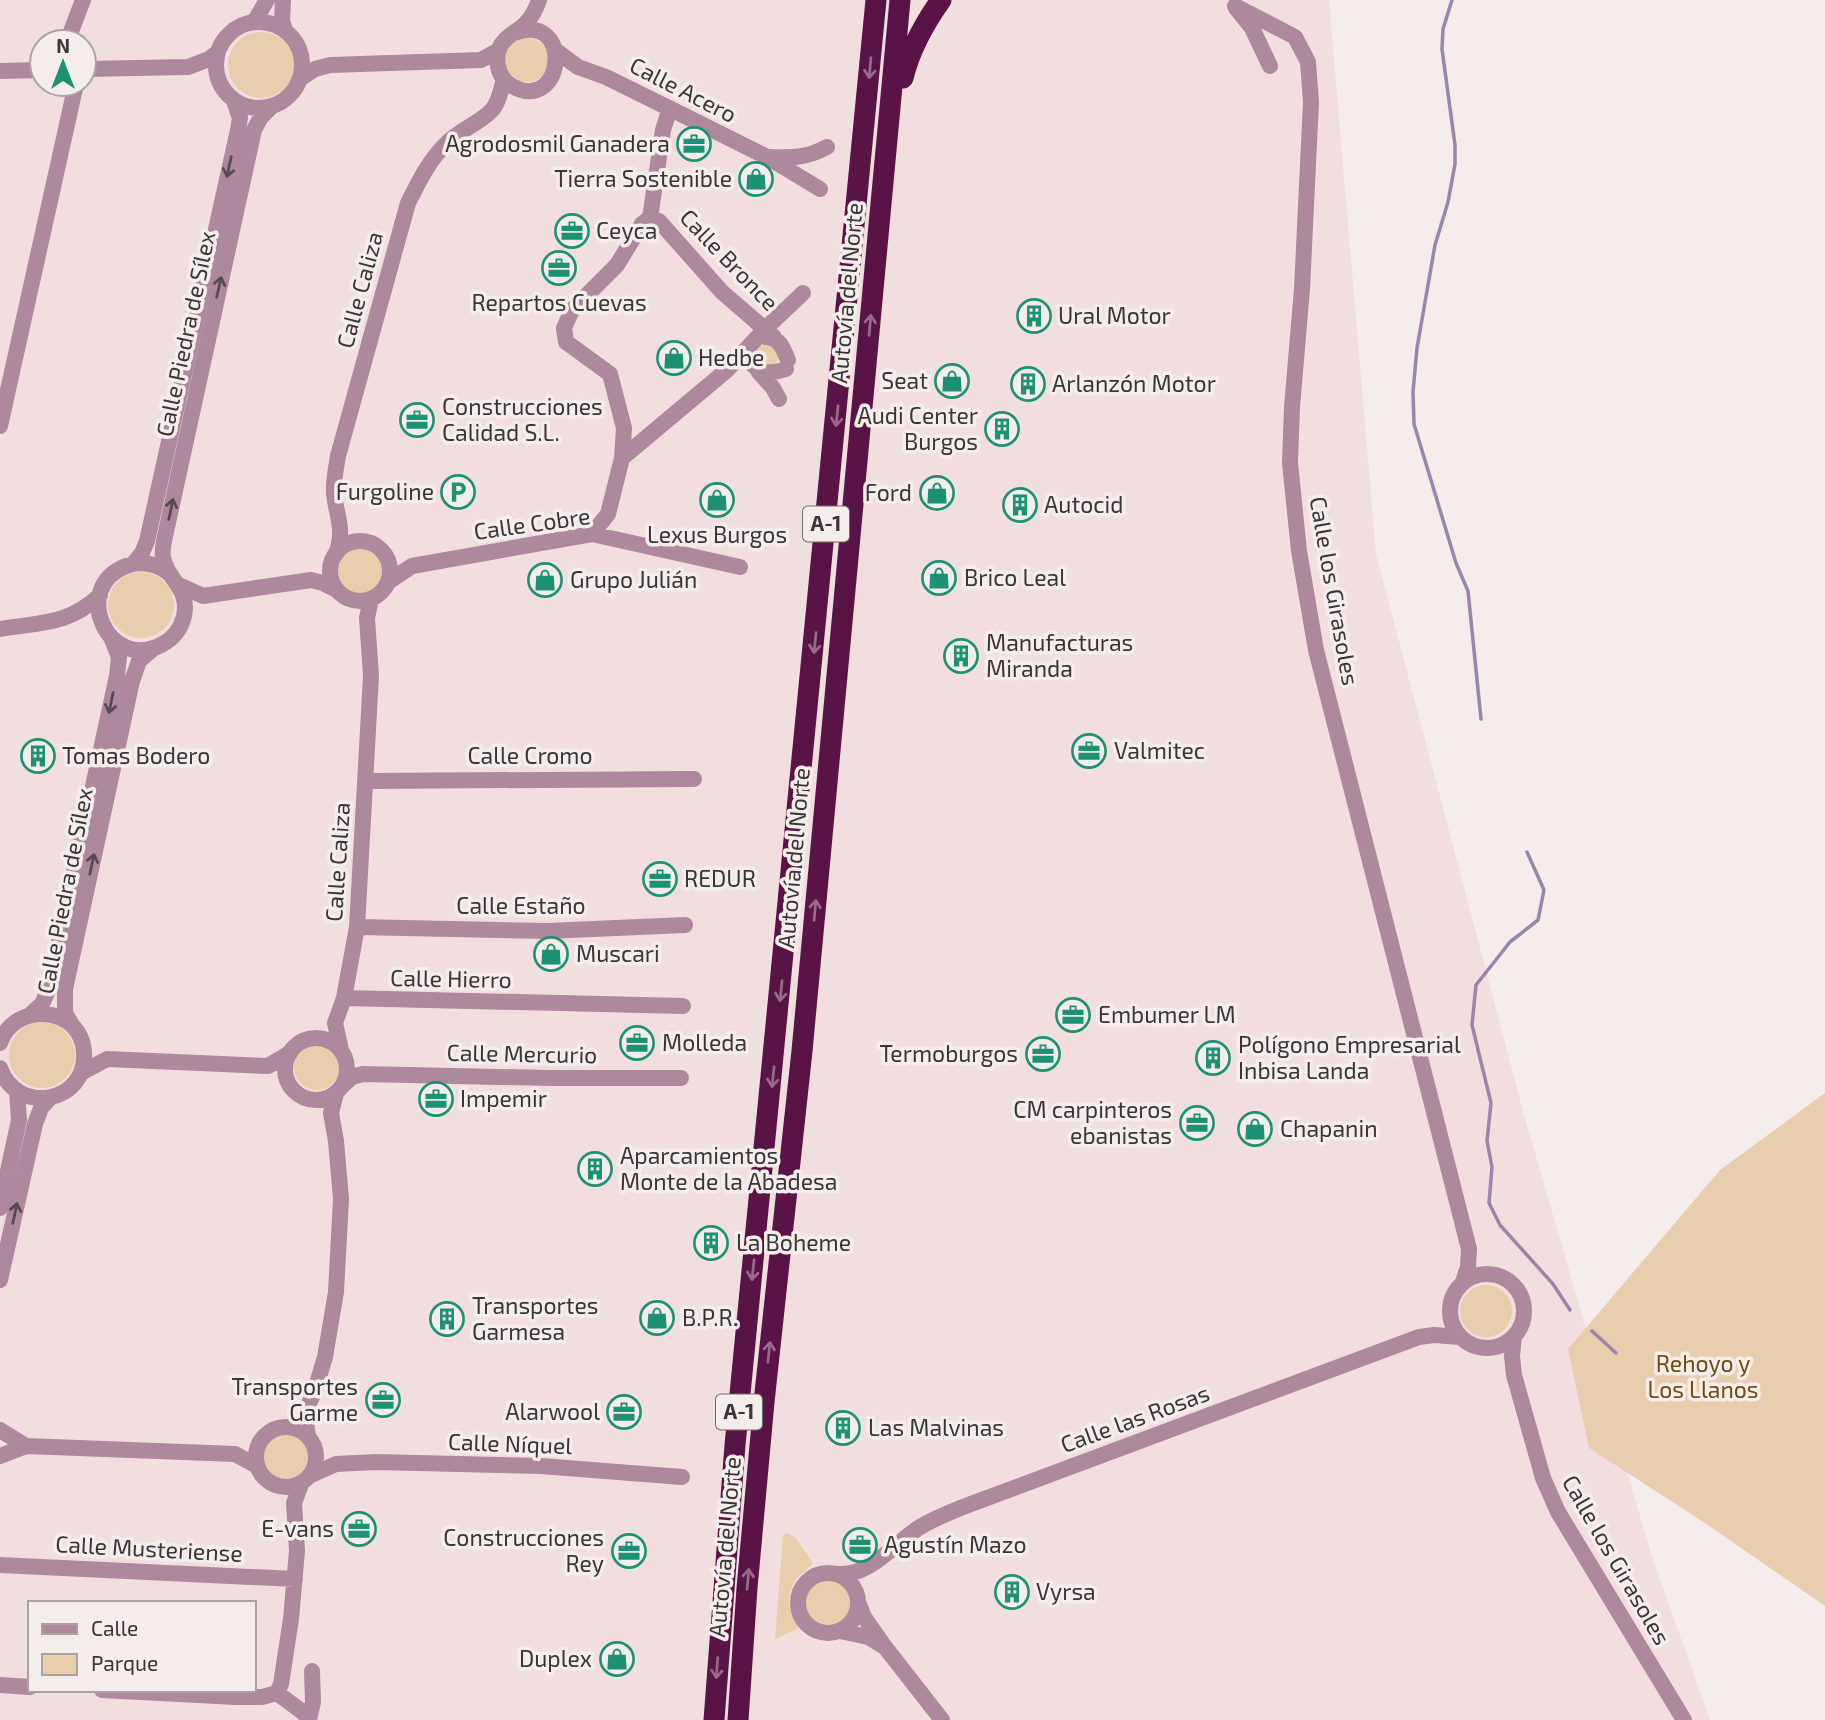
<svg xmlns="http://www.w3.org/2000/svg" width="1825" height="1720" font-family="'Exo 2',sans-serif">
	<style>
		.built { fill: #f1dfe0; fill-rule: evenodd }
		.green { fill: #e7ceac }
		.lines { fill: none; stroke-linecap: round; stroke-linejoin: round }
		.stream { stroke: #9b86a9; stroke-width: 3.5 }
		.minor { stroke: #ad899e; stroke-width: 16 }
		.highway { stroke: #591344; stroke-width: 21 }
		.oneway { stroke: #976a87 }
		.oneway2 { stroke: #564b50 }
		.labels { text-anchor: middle; stroke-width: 7; stroke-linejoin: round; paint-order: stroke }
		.shield { fill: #f5ecec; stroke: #716d6d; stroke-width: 2 }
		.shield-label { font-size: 21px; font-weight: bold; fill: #393636 }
		.street-label { font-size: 23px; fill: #393636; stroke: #f5ecec }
		.poi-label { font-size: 23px; fill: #393636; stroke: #f5ecec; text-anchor: start }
		.park-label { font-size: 23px; fill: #6e4d0f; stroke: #f5ecec }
	</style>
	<rect width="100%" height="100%" fill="#f5ecec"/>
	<path class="built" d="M0,0H1329L1376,554L1523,1111L1651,1554L1710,1720H0ZM42,42H84V84H42ZM30,1603H254V1690H30Z"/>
	<path class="green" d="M228 65a33 33 0 1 1 66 0a33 33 0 1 1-66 0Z
		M505 60a22 22 0 1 1 44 0a22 22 0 1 1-44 0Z
		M759,342H773L779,358L774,365H758L753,349Z
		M337 571a23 23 0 1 1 46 0a23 23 0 1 1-46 0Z
		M108 605a33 33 0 1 1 66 0a33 33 0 1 1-66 0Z
		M9 1055a33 33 0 1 1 66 0a33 33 0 1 1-66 0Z
		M294 1067a23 23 0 1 1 46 0a23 23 0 1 1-46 0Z
		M1825,1093V1606L1705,1523L1589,1448L1568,1349L1720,1170Z
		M1460 1311a26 26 0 1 1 52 0a26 26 0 1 1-52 0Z
		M262 1456a23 23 0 1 1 46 0a23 23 0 1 1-46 0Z
		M787,1533L795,1537L813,1563C808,1570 801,1573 796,1579C786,1594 788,1615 799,1628L775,1639L783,1535Z
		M804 1603a23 23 0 1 1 46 0a23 23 0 1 1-46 0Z"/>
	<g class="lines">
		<path class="stream" d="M1452,0L1443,29L1442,49L1455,145V164L1448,202L1435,245L1417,348L1413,392L1414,424L1456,563L1468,591L1481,719
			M1527,852L1544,890L1538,920L1510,942L1476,985L1472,1025L1491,1103L1487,1141L1492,1167L1489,1203L1500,1225L1553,1284L1570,1310
			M1592,1331L1616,1353"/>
		<path class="minor" d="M283,0L282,21L285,30
			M1235,6L1295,37L1308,62L1311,102L1302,289L1292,407L1290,463L1299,551L1316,650L1469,1249L1468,1267L1463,1282
			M1236,8L1252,28L1270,66
			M216 65a43 43 0 1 1 86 0a43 43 0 1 1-86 0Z
			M254,22L267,0
			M514,33C575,11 564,115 512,86C496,77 492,53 505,40C511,33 520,30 526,23C533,16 536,9 539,0
			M67,42L83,0
			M555,50L578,67L606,77L697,122L767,157L820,189
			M84,69L188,67L209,59L217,53
			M0,71L42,70
			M301,78L315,69L330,65L481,60L499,50
			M769,157C791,158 807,158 827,147
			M650,218L659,221L722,292L774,337
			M766,337C780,338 783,348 788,360
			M749,346L747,357C757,374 768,375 786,369
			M758,371L773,388L779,399
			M0,426L76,84
			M622,458L727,370L764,330L803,293
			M592,534L608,514L622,458L624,428L610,374L566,342L564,328L572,310L617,265L642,224L650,218L663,130L670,108
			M330 571a30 30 0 1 1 60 0a30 30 0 1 1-60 0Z
			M336,554C345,529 337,519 334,494C333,482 336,468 338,456L408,203C419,181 429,160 447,143C460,130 480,123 492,110C499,102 501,89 504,79
			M133,564L142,553L147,541L238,130L240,118L234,101
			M171,575C159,564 142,560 126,566C70,588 108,672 161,645C173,639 181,629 184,616C190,588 167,580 163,557C162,552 163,546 164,541L254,130L261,117L271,107
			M388,582L412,566L592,534L740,567
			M179,585L203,596L311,580L323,583L337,590
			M0,629C41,622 69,625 100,595
			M366,781L694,779
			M357,927L547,931L685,925
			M344,998L683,1006
			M32,1013L42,1004L49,988L117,676L119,657L111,637
			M72,1025L65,1013V989L132,681L139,661L154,648
			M285 1069a31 31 0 1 1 62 0a31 31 0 1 1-62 0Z
			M0,1043C15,1000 82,1006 84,1053C87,1103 17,1116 0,1068
			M341,1050L335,1023L344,998L357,927L371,676L367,618L371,599
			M81,1073L107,1059L268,1066L290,1053
			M342,1086L352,1077L363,1074L550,1078H681
			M0,1208L19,1120L17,1091
			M1450 1311a37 37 0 1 1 74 0a37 37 0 1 1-74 0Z
			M0,1280L35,1124L41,1108L50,1098
			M1514,1336L1512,1356L1514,1375L1543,1478L1558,1512L1684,1720
			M256 1457a30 30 0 1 1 60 0a30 30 0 1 1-60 0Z
			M0,1430L26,1446
			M308,1437L305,1413L315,1390L325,1357L336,1292L341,1199L336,1141L331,1113L336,1093
			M0,1456L26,1446L235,1454L257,1466
			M309,1476L336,1464L376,1462L541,1466L682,1477
			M0,1565L295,1579
			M798 1603a30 30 0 1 1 60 0a30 30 0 1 1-60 0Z
			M839,1574C870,1576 893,1545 917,1529C934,1518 953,1511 971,1504L1419,1337L1434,1335L1460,1337
			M858,1602L864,1617L885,1647L942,1720
			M840,1631L868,1637L883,1646
			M0,1685L30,1687
			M102,1690L236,1697H262L277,1693
			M277,1693L281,1684L291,1619L297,1551L294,1503L302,1482
			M277,1693L304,1713L309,1720
			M309,1720L313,1702L312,1671"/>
		<path class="highway" d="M903,78C910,49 924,24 941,0
			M714,1720L735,1445L876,0
			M738,1720L747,1588L764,1402L802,1051L900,0"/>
	</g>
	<defs><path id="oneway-shaft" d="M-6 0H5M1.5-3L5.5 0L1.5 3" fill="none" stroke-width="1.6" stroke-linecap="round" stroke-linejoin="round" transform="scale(1.75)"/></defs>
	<g class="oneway">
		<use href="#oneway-shaft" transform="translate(870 68) rotate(95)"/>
		<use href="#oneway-shaft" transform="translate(870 325) rotate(-85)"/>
		<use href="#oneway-shaft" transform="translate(837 416) rotate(96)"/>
		<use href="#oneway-shaft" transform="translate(815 643) rotate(96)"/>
		<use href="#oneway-shaft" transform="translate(815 910) rotate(-85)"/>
		<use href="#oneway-shaft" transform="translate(781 991) rotate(96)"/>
		<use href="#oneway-shaft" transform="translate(773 1077) rotate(96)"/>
		<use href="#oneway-shaft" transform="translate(753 1270) rotate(96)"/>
		<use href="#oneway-shaft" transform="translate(769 1352) rotate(-84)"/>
		<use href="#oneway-shaft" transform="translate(748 1579) rotate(-85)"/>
		<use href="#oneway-shaft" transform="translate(717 1668) rotate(94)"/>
	</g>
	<g class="oneway2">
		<use href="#oneway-shaft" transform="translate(229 167) rotate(102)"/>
		<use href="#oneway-shaft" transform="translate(219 287) rotate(-77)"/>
		<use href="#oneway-shaft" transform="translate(171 509) rotate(-78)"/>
		<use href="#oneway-shaft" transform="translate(111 703) rotate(102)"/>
		<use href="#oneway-shaft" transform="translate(92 864) rotate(-78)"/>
		<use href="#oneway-shaft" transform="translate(15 1213) rotate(-78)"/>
	</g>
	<defs>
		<g id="office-ring" transform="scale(1.75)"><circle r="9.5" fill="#f5ecec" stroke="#1d9174" stroke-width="1.5"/><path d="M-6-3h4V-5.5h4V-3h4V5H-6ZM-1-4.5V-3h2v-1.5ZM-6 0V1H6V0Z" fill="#1d9174"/></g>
		<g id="shop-ring" transform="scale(1.75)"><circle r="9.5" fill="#f5ecec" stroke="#1d9174" stroke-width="1.5"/><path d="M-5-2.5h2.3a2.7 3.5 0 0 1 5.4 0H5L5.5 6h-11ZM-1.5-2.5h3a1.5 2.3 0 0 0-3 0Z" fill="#1d9174"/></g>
		<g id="building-ring" transform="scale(1.75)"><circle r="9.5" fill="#f5ecec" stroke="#1d9174" stroke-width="1.5"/><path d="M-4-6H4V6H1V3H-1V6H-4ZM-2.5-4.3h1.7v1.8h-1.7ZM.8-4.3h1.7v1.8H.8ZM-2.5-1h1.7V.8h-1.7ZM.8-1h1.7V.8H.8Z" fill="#1d9174"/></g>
		<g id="parking-ring" transform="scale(1.75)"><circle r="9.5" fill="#f5ecec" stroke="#1d9174" stroke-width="1.5"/><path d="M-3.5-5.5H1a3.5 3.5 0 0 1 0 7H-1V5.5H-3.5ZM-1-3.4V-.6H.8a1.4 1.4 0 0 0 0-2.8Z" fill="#1d9174"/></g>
	</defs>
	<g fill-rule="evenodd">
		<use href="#office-ring" x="694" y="144"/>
		<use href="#shop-ring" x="756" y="179"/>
		<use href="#office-ring" x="572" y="231"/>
		<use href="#office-ring" x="559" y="268"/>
		<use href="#building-ring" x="1034" y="316"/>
		<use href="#shop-ring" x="674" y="358"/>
		<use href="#shop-ring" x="952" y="381"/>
		<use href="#building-ring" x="1028" y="384"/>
		<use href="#office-ring" x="417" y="420"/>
		<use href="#building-ring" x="1002" y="429"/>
		<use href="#parking-ring" x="458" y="492"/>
		<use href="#shop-ring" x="937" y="493"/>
		<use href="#shop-ring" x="717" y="500"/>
		<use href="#building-ring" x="1020" y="505"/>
		<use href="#shop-ring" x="939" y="578"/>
		<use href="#shop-ring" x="545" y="580"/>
		<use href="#building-ring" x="961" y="656"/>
		<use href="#office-ring" x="1089" y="751"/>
		<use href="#building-ring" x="38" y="756"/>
		<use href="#office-ring" x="660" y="879"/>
		<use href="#shop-ring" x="551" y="954"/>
		<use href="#office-ring" x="1073" y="1015"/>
		<use href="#office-ring" x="637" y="1043"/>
		<use href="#office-ring" x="1043" y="1054"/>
		<use href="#building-ring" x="1213" y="1058"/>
		<use href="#office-ring" x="436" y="1099"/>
		<use href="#office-ring" x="1197" y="1123"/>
		<use href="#shop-ring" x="1255" y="1129"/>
		<use href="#building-ring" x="595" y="1169"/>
		<use href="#building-ring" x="711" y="1243"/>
		<use href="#shop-ring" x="657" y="1318"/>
		<use href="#building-ring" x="447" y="1319"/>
		<use href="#office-ring" x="383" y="1400"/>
		<use href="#office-ring" x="624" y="1412"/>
		<use href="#building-ring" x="843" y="1428"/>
		<use href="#office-ring" x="359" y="1529"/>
		<use href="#office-ring" x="860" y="1545"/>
		<use href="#office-ring" x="629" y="1551"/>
		<use href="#building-ring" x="1012" y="1592"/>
		<use href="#shop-ring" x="617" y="1659"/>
	</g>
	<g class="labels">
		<g class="shield">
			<rect x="803" y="506.5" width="46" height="35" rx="5"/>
			<rect x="716" y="1394.5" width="46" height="35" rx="5"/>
		</g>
		<g class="shield-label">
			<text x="826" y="531">A-1</text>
			<text x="739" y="1419">A-1</text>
		</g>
		<g class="street-label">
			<text transform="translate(683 90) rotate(27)" y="8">Calle Acero</text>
			<text transform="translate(729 260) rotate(46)" y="8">Calle Bronce</text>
			<text transform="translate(360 290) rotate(-75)" y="8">Calle Caliza</text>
			<text transform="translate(847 293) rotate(-85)" y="8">Autovía del Norte</text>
			<text transform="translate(186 334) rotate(-78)" y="8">Calle Piedra de Sílex</text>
			<text transform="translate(532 524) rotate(-8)" y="8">Calle Cobre</text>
			<text transform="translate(1334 591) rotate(80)" y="8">Calle los Girasoles</text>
			<text x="530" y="764">Calle Cromo</text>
			<text transform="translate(794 858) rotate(-85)" y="8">Autovía del Norte</text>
			<text transform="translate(338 862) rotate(-86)" y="8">Calle Caliza</text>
			<text transform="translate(65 891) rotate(-79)" y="8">Calle Piedra de Sílex</text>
			<text x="521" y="914">Calle Estaño</text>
			<text transform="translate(451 979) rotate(1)" y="8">Calle Hierro</text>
			<text transform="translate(522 1054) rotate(1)" y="8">Calle Mercurio</text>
			<text transform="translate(1135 1419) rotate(-20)" y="8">Calle las Rosas</text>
			<text transform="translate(510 1444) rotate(2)" y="8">Calle Níquel</text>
			<text transform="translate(725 1547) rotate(-85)" y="8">Autovía del Norte</text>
			<text transform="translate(149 1549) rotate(3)" y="8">Calle Musteriense</text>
			<text transform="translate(1616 1560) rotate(60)" y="8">Calle los Girasoles</text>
		</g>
		<g class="poi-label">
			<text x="670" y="152" text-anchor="end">Agrodosmil Ganadera</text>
			<text x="732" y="187" text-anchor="end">Tierra Sostenible</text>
			<text x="596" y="239">Ceyca</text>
			<text x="559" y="311" text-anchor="middle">Repartos Cuevas</text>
			<text x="1058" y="324">Ural Motor</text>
			<text x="698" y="366">Hedbe</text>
			<text x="928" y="389" text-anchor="end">Seat</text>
			<text x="1052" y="392">Arlanzón Motor</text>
			<text x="442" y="415">Construcciones<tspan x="442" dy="26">Calidad S.L.</tspan></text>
			<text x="978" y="424" text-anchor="end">Audi Center<tspan x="978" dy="26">Burgos</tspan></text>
			<text x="434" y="500" text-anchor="end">Furgoline</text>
			<text x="912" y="501" text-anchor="end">Ford</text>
			<text x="1044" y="513">Autocid</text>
			<text x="717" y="543" text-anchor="middle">Lexus Burgos</text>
			<text x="964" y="586">Brico Leal</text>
			<text x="570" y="588">Grupo Julián</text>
			<text x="986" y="651">Manufacturas<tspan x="986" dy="26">Miranda</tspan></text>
			<text x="1114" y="759">Valmitec</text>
			<text x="62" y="764">Tomas Bodero</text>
			<text x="684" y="887">REDUR</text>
			<text x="576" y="962">Muscari</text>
			<text x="1098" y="1023">Embumer LM</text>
			<text x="662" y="1051">Molleda</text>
			<text x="1238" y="1053">Polígono Empresarial<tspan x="1238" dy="26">Inbisa Landa</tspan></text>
			<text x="1018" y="1062" text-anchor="end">Termoburgos</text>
			<text x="460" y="1107">Impemir</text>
			<text x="1172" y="1118" text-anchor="end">CM carpinteros<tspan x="1172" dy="26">ebanistas</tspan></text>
			<text x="1280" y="1137">Chapanin</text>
			<text x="620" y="1164">Aparcamientos<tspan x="620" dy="26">Monte de la Abadesa</tspan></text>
			<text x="736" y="1251">La Boheme</text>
			<text x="472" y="1314">Transportes<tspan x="472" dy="26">Garmesa</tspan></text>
			<text x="682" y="1326">B.P.R.</text>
			<text x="358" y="1395" text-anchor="end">Transportes<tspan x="358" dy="26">Garme</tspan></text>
			<text x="600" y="1420" text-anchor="end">Alarwool</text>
			<text x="868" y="1436">Las Malvinas</text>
			<text x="334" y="1537" text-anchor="end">E-vans</text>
			<text x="604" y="1546" text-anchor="end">Construcciones<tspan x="604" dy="26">Rey</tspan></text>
			<text x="884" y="1553">Agustín Mazo</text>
			<text x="1036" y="1600">Vyrsa</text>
			<text x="592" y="1667" text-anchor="end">Duplex</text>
		</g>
		<g class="park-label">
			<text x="1703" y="1372">Rehoyo y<tspan x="1703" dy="26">Los Llanos</tspan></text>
		</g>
	</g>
	<rect x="28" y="1601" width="228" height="91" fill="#f5ecec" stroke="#aaa3a3" stroke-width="2"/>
	<rect x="42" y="1624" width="35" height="10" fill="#ad899e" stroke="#aaa3a3" stroke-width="2"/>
	<text x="91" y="1636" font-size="21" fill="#393636">Calle</text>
	<rect x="42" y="1654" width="35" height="21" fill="#e7ceac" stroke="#aaa3a3" stroke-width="2"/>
	<text x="91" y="1671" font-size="21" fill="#393636">Parque</text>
	<g transform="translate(63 63)"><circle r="33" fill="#f5ecec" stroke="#aaa3a3" stroke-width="2"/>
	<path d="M0-5L12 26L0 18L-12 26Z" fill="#1d9174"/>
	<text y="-10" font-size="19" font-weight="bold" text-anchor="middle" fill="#393636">N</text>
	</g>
</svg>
